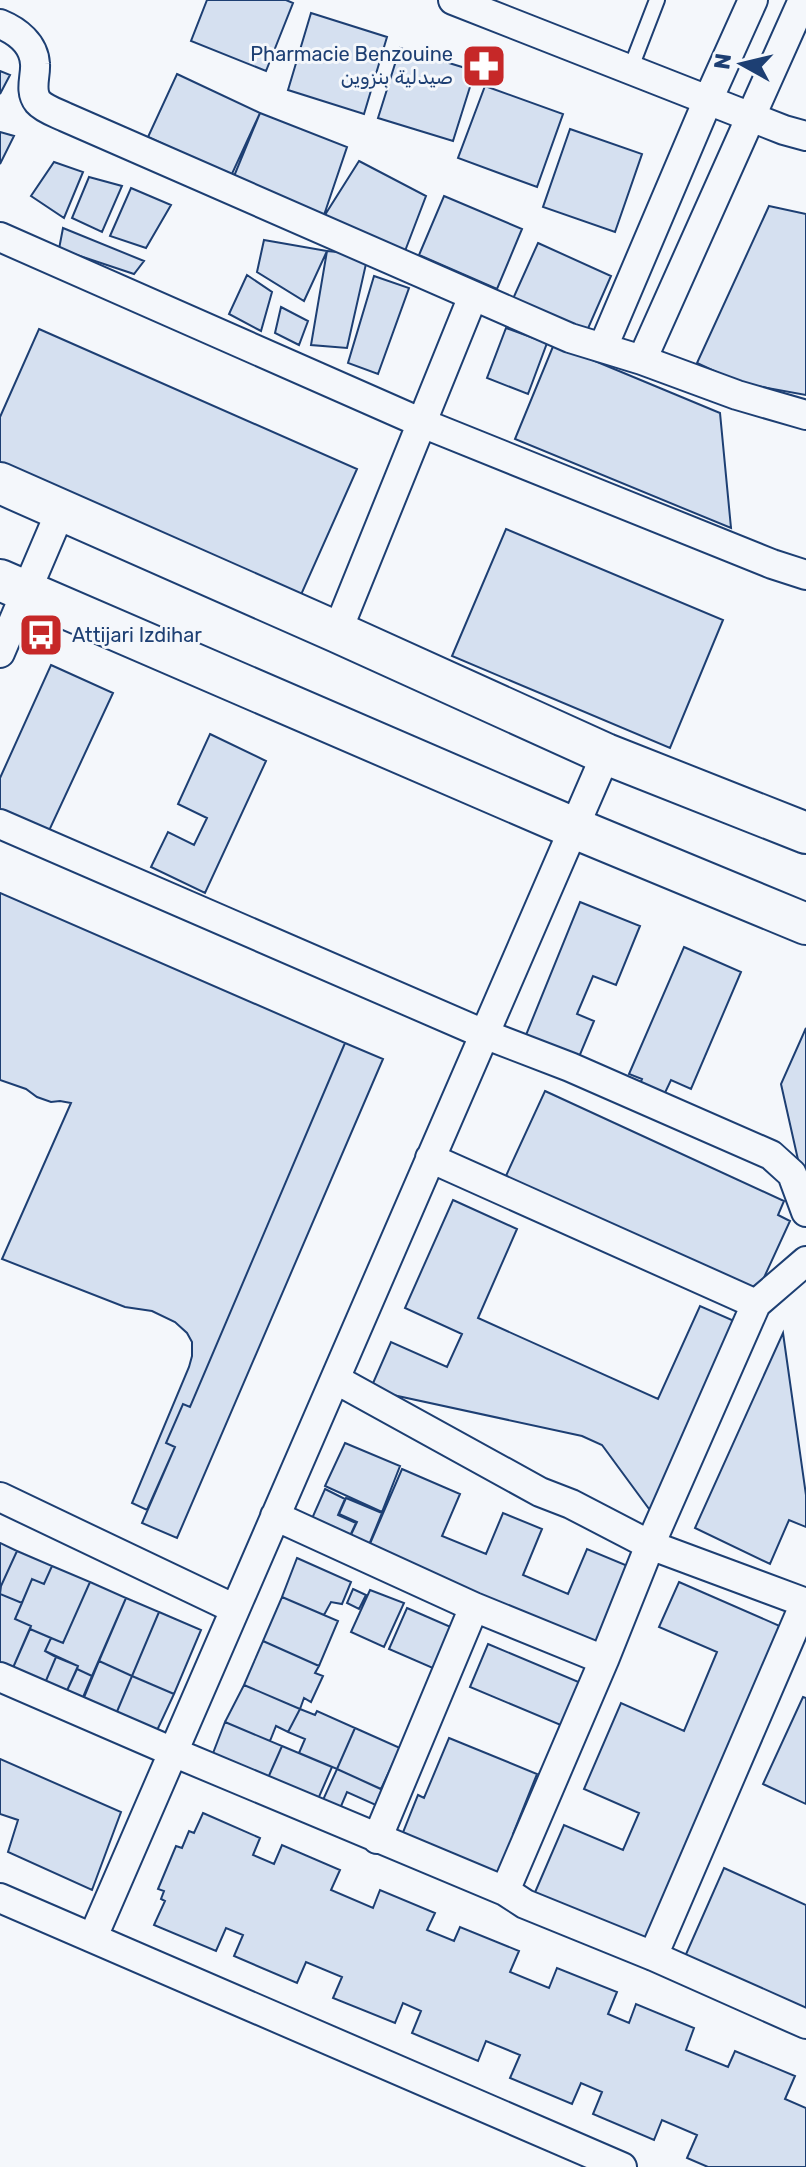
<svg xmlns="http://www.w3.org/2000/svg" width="806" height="2167" font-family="Rubik,'Noto Naskh Arabic',sans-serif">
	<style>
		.building { fill: #d5e0f0; stroke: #1d3f73; stroke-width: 2 }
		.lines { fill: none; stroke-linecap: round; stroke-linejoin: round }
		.lane-casing { stroke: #1d3f73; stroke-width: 18 }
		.street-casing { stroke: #1d3f73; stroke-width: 32 }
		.secondary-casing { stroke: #1d3f73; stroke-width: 44 }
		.lane { stroke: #f4f7fb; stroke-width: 14 }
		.street { stroke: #f4f7fb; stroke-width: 28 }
		.secondary { stroke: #f4f7fb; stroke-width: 40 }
		.labels { text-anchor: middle; stroke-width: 6; stroke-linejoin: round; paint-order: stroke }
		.poi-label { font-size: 20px; fill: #1d3f73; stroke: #f4f7fb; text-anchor: end }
	</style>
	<rect width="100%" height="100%" fill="#f4f7fb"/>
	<path class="building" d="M207,0H286L293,3L266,71L191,41Z
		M311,13L387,37L364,114L288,90Z
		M400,48L475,71L453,141L378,118Z
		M0,71L10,75L0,94Z
		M177,74L260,113L231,176L148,137Z
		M485,86L563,114L537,187L458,158Z
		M260,113L347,147L323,218L230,186Z
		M570,129L642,154L615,232L543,207Z
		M0,132L14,136L0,164Z
		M359,161L426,196L405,251L323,218Z
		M54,162L83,172L64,218L31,196Z
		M89,177L122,186L102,232L72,218Z
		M131,188L171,205L146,248L110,236Z
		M444,196L522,229L497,289L419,255Z
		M769,206L806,214V395L740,383L697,363Z
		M63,228L144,261L134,274L59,249Z
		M264,240L327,251L304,301L257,272Z
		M538,243L611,276L586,333L512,301Z
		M327,251L368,255L347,348L311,345Z
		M247,275L272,292L261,331L229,314Z
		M374,276L409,288L378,374L348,363Z
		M281,307L308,321L299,345L275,333Z
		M506,328L547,343L528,394L487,378Z
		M39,329L357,469L300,597L0,464V417Z
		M554,344L720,413L731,528L515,439Z
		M506,529L723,620L670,748L452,656Z
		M51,665L113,693L47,835L0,814V778Z
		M210,734L266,761L205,893L151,867L168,832L194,845L207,818L178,804Z
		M0,893L345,1043L190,1407L183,1404L166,1443L175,1447L147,1510L132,1503L189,1367L192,1356V1342L187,1333L175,1322L152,1311L125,1307L2,1259L71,1103L60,1101L51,1102L37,1097L26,1089L0,1080Z
		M580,902L640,926L616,985L593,976L577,1014L594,1021L579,1057L526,1035Z
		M684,947L741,972L691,1089L671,1080L663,1097L639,1086L642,1079L629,1074Z
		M806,1028V1184L803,1182L781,1084Z
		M345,1043L383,1059L177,1538L142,1523L175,1447L166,1443L183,1404L190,1407Z
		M545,1091L784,1201L778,1215L790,1221L756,1295L505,1178Z
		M453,1200L517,1229L478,1318L658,1399L700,1306L741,1324L655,1517L602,1445L582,1436L370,1390L391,1342L447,1367L462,1334L405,1308Z
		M783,1333L806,1495V1527L789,1520L770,1564L695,1528Z
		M345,1443L400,1466L382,1512L325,1486Z
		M402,1469L460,1494L442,1536L486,1554L503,1513L542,1529L523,1575L568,1594L587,1549L635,1569L601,1652L366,1553Z
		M325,1489L345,1499L338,1515L356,1523L348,1540L310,1523Z
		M346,1498L382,1513L366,1552L349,1539L357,1522L339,1514Z
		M0,1543L17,1551L1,1586L0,1585Z
		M17,1551L52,1566L44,1584L32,1579L22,1603L0,1594L1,1586Z
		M297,1558L351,1582L342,1604L331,1602L324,1615L282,1597Z
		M52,1566L90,1582L63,1643L30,1629L31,1626L15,1619L32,1579L44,1584Z
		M90,1582L126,1598L92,1676L77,1669L78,1666L45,1651L51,1638L63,1643Z
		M679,1582L782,1627L645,1946L533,1897L564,1825L623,1850L639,1813L584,1789L621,1703L684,1731L717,1652L659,1627Z
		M353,1589L366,1595L359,1609L347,1603Z
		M370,1590L404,1603L384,1647L351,1632Z
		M0,1594L22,1603L15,1619L31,1626L12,1670L0,1665Z
		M282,1597L338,1621L319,1666L263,1641Z
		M126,1598L159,1612L132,1676L99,1661Z
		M407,1608L453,1628L435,1669L389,1649Z
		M159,1612L201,1630L174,1694L132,1676Z
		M30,1629L51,1638L45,1651L56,1657L45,1683L12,1670Z
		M263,1641L319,1666L315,1673L323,1676L311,1702L304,1698L300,1709L244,1685Z
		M488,1644L581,1683L563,1726L470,1687Z
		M56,1657L78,1666L65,1695L45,1683Z
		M99,1661L132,1676L113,1721L80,1707Z
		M77,1669L92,1676L81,1702L65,1695Z
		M132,1676L174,1694L153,1739L113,1721Z
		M244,1685L300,1709L288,1732L276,1726L270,1741L225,1722Z
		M803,1697L806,1698V1804L763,1784Z
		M300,1709L315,1715L317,1711L355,1728L337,1769L299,1753L305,1739L288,1732Z
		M225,1722L282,1746L268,1778L210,1761Z
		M355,1728L400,1748L381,1789L337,1769Z
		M449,1738L537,1774L513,1834L518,1836L500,1881L400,1840L418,1795L424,1798Z
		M282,1746L332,1767L315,1806L268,1778Z
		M0,1759L121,1812L92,1890L8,1852L18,1820L0,1814Z
		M337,1769L385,1791L378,1806L347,1792L336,1818L318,1811Z
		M203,1813L260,1838L253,1855L274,1864L282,1845L340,1870L331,1890L373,1908L380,1890L435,1913L427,1930L454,1941L460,1927L519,1951L510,1972L549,1988L557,1968L617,1992L608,2014L629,2023L636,2004L694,2028L686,2050L728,2067L735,2051L795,2076L785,2099L806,2108V2167H708L687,2158L697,2135L662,2120L654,2140L593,2114L602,2092L581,2083L572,2104L510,2078L520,2055L486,2041L478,2061L412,2033L421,2011L403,2003L395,2023L333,1998L342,1977L306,1962L297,1983L234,1956L243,1935L226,1928L216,1951L154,1925L165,1901L161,1899L164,1891L158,1889L176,1846L182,1848L189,1831L194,1833Z
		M724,1868L806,1905V2016L683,1961Z"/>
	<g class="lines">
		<g class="lane-casing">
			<path id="lane" d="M630,70L657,0"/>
		</g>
		<g class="street-casing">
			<path id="street" d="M453,0L784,130L806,136
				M0,24C17,31 34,44 35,64C36,76 29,91 38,102C44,109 57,113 65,117L570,338L642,360L737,395L806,415
				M0,237L422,423L772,564L806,575
				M603,347L708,100L753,0
				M642,360L803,0
				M337,632L473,296
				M0,653L61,510
				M0,824L484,1034L570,1067L771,1155L792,1174L806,1212
				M430,1158L756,1304
				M335,1379L540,1492L571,1504L650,1545L806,1603
				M0,1497L235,1609
				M275,1516L474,1607L604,1660
				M0,1677L173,1752L505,1891L525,1904L653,1956L806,2024
				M377,1839L474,1607
				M505,1891L604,1660L650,1545L756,1304L806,1261
				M0,1898L622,2167
				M93,1937L606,754
				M653,1956L805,1603"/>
		</g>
		<g class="secondary-casing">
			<path id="secondary" d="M0,483L337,632L606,754L806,833
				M0,580L574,828L806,924"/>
		</g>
		<use href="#lane" class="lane"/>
		<use href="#street" class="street"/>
		<use href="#secondary" class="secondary"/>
	</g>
	<defs>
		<g id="pharmacy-square" transform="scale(2.3)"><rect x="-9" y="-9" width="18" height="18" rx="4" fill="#c62828" stroke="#f4f7fb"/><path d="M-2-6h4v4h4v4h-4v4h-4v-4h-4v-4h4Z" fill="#fff"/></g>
		<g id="bus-square" transform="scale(2.3)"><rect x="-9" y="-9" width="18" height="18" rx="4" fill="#c62828" stroke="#f4f7fb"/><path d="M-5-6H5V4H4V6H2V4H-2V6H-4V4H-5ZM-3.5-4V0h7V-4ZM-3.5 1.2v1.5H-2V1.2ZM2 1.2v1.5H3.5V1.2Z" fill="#fff"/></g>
	</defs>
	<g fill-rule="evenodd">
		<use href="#pharmacy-square" x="484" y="66"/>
		<use href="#bus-square" x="41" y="635"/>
	</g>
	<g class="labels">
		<g class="poi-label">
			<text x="453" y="61">Pharmacie Benzouine<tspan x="453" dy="23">صيدلية بنزوين</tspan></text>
			<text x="72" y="642" text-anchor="start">Attijari Izdihar</text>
		</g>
	</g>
	<g transform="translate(742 64) rotate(278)" stroke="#f4f7fb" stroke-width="6" paint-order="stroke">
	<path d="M0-6L14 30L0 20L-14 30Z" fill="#1d3f73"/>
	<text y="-12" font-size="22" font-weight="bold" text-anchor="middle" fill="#1d3f73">N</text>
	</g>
</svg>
